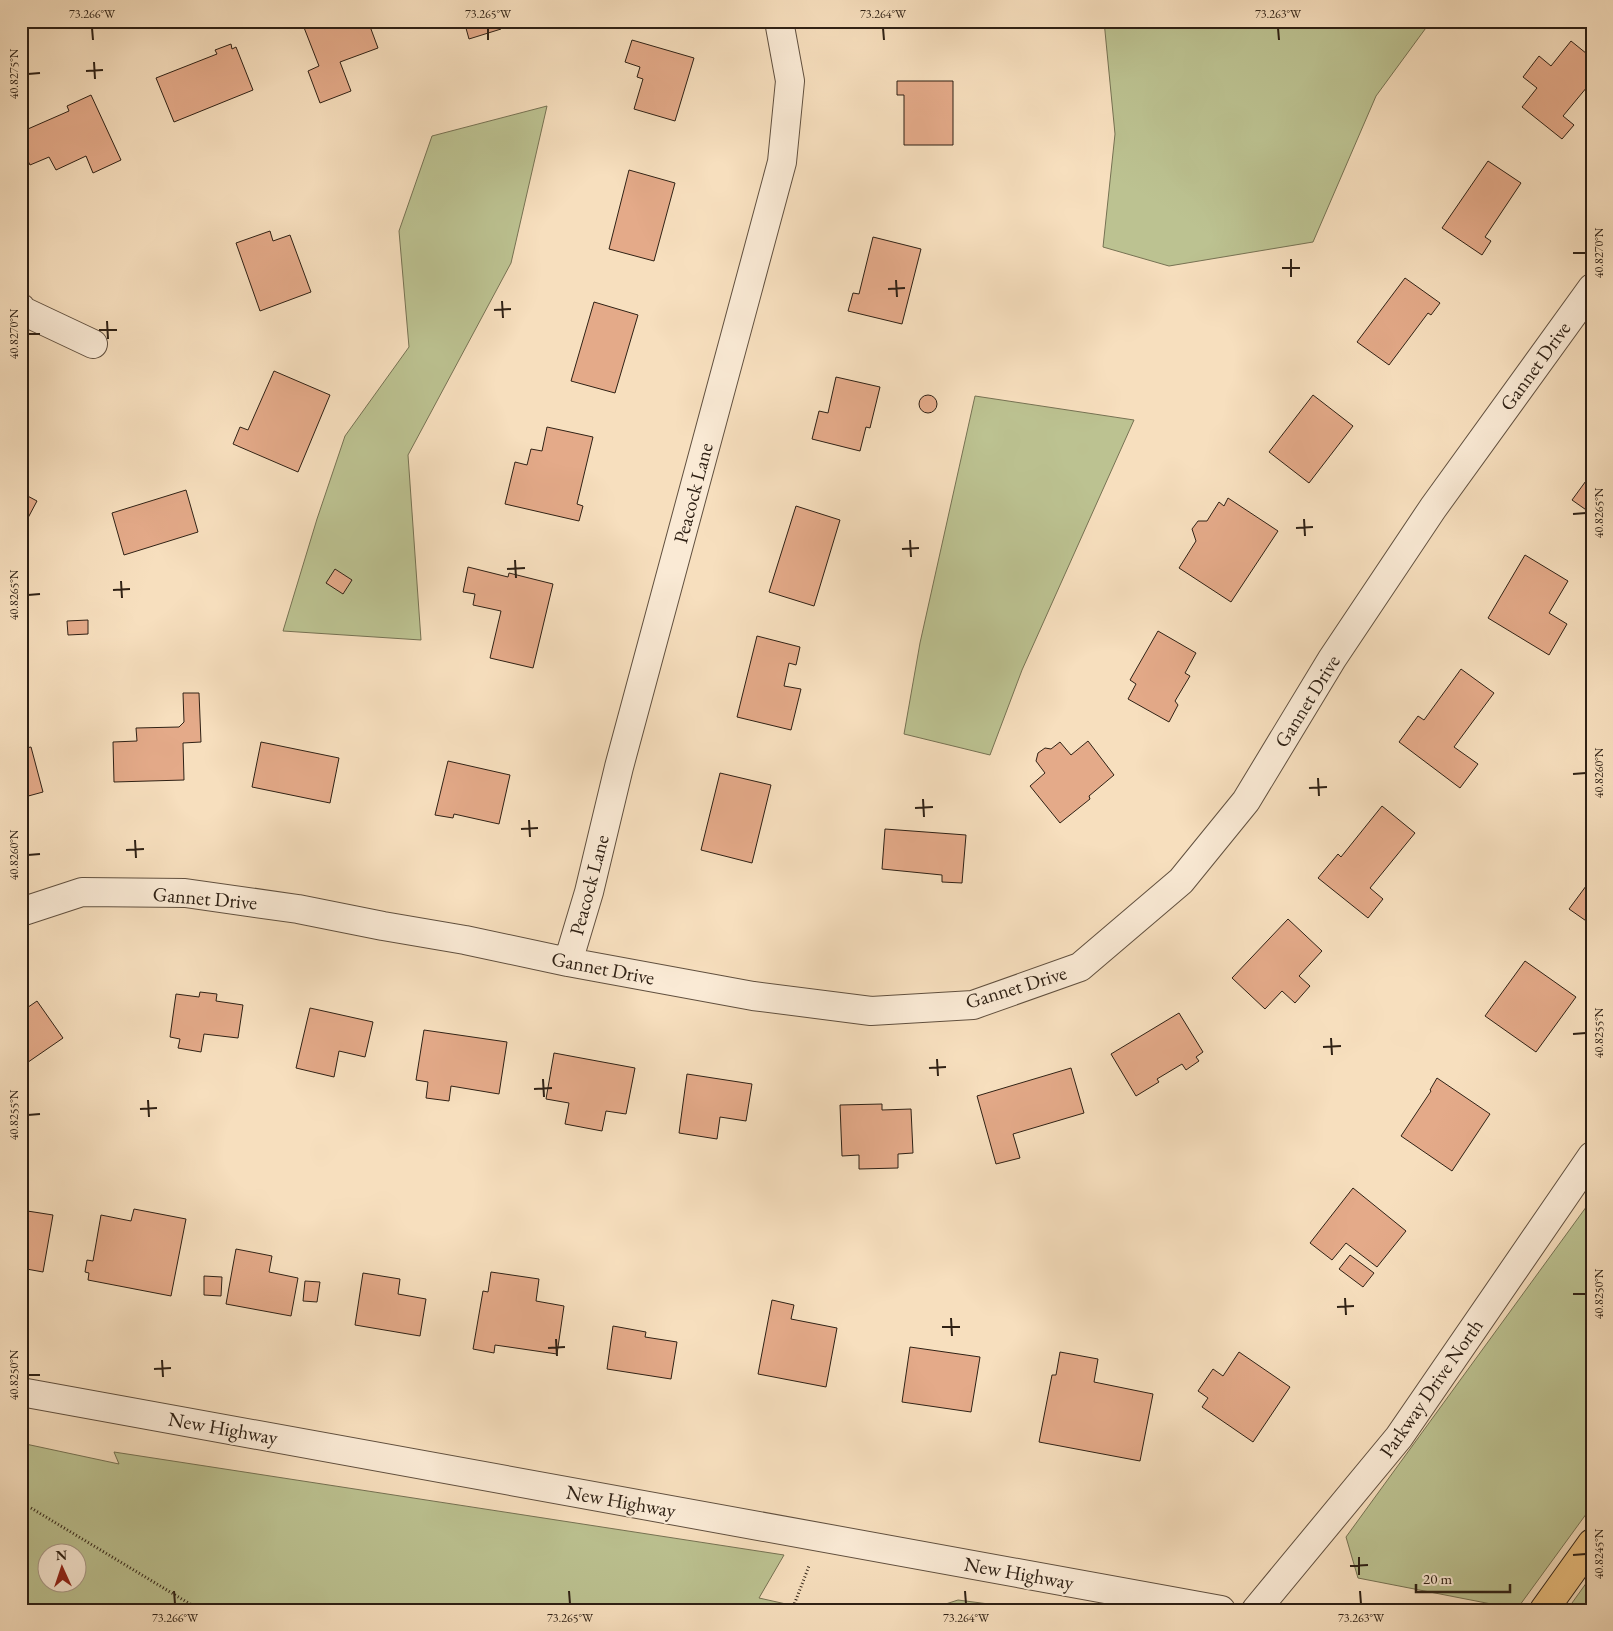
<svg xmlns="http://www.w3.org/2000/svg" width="1613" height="1631" font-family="'EB Garamond',serif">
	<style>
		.green { fill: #bcc291; stroke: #767253; fill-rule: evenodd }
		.building { fill: #e4aa89; stroke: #2f2115 }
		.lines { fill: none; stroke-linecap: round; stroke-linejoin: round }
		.minor-casing { stroke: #61503f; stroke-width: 30 }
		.tertiary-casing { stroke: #61503f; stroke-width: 30 }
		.motorway-casing { stroke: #2f2115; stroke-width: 30 }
		.path { stroke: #2f2115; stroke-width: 3; stroke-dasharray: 1 2.5; stroke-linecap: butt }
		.minor { stroke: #faead5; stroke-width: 28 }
		.tertiary { stroke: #faead5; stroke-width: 28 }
		.motorway { stroke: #ecc07f; stroke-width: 28 }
		.ticks { fill: none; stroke: #2f2115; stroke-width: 2 }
		.labels { text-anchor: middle; stroke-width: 4.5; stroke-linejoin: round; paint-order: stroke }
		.street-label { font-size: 20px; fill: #2f2115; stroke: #faead5 }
		.neatline { fill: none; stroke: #2f2115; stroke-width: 2 }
		.ticks-label { font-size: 12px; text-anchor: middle; fill: #2f2115 }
	</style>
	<rect width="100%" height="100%" fill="#f7dfbe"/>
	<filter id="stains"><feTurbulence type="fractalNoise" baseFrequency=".004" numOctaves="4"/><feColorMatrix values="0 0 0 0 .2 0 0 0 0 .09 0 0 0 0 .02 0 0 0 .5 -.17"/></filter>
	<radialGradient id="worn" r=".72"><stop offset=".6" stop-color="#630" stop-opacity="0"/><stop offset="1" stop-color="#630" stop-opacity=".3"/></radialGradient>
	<path class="green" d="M1104,21H1431L1376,96L1313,242L1169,266L1103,247L1115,134Z
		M547,106L511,263L408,455L421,640L283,631L317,519L345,436L409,347L399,231L432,136Z
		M975,396L1134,420L1022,670L990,755L904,734L920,643Z
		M1592,1199V1506L1517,1609L1358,1578L1346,1537Z
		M21,1443L119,1464L114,1452L784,1555L759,1598L813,1610H21ZM48,1554H78V1584H48Z
		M1592,1575V1610H1567Z
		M958,1600L1035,1610H927Z"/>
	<path class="building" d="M314,21H368L378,48L340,62L351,91L320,103L308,71L319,66L303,25Z
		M464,21H499L501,29L469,39Z
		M632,40L694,58L675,121L634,109L643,79L637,77L640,67L625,62Z
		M1571,41L1592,58V81L1563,116L1574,125L1562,139L1522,107L1537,88L1523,77L1539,56L1551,66Z
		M231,44L232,49L236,47L253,90L174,122L156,78L217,54L215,50Z
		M897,81H953V145H904V95H897Z
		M91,95L121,160L93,173L86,156L56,170L49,157L30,165L21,147V132L69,111L67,106Z
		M1488,161L1521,183L1485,237L1491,241L1482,255L1442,228Z
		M629,170L675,183L654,261L609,249Z
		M270,231L273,241L290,235L311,292L260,311L236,243Z
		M873,237L921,249L902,324L848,311L853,293L859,294Z
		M1405,278L1440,303L1431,315L1428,313L1389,365L1357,342Z
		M594,302L638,315L615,393L571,381Z
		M274,371L330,395L298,472L233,444L240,427L248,430Z
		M836,377L880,387L870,428L866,427L860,451L812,439L819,411L828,413Z
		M919 404a9 9 0 1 1 18 0a9 9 0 1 1-18 0Z
		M1313,395L1353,426L1309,483L1269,452Z
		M547,427L593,437L577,504L583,506L579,521L505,504L515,462L527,465L531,449L542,451Z
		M1592,467V514L1572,500L1591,474L1588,472Z
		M186,490L198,532L124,555L112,513Z
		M22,493L37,501L21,531V494Z
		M1228,498L1278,531L1231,602L1179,568L1196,541L1192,529L1198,521H1207L1219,502L1224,506Z
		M796,506L840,520L814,606L769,592Z
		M1525,555L1568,581L1549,613L1567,624L1549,655L1488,618Z
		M468,567L508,577L509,573L553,584L533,668L490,658L501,611L473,605L475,594L463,592Z
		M335,569L352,580L343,594L326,583Z
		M88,620V634L68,635L67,621Z
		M1158,631L1196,653L1185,673L1190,676L1175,701L1178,705L1169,722L1128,699L1136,684L1130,680Z
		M757,636L800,647L796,665L789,663L784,686L801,689L791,730L737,717Z
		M1461,669L1494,693L1454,747L1478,764L1460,788L1399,742L1418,716L1424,720Z
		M183,693H199L201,742L183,743L184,780L114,782L113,742L137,741L136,728L179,727L184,722Z
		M1088,741L1114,775L1089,796L1090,799L1060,823L1030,786L1045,773L1036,761L1038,753L1045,748L1051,749L1060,742L1071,755Z
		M261,742L339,758L330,803L252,787Z
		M31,747L43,792L21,798V749Z
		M448,761L510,775L499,824L454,814L453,818L435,815Z
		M720,773L771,785L752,863L701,850Z
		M1382,806L1415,833L1370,888L1383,899L1368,918L1318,878L1338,854L1341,857Z
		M885,829L966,835L962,883L942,882V875L882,869Z
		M1592,878V925L1569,909Z
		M1288,919L1322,951L1299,976L1310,986L1295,1003L1282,991L1265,1009L1232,978Z
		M1525,961L1576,997L1536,1052L1485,1016Z
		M200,992L217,994L216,1001L243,1005L238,1038L204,1034L201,1052L178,1048L180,1039L170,1037L176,994L199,997Z
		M37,1001L63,1038L21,1067V1012Z
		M310,1008L373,1022L365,1057L339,1051L334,1077L296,1068Z
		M1179,1013L1203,1052L1196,1057L1199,1061L1186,1070L1182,1064L1157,1079L1159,1082L1136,1096L1111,1054Z
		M424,1030L507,1042L499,1094L451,1086L449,1101L426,1098L428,1082L416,1080Z
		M554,1053L635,1068L626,1114L606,1111L602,1131L565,1124L569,1103L546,1099Z
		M1071,1068L1084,1113L1013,1134L1020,1158L996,1164L977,1096Z
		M687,1074L752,1084L746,1121L720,1117L717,1139L679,1133Z
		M1437,1078L1490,1114L1452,1171L1401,1136L1431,1091L1430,1090Z
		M882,1104V1110L911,1109L913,1153L898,1154V1168L859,1169V1155L842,1156L840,1105Z
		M1353,1188L1406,1231L1377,1267L1346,1243L1332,1260L1310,1243Z
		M134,1209L186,1219L171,1296L88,1280L89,1273L85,1272L87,1260L93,1261L101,1215L131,1221Z
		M21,1210L53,1215L43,1272L21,1268Z
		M236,1249L272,1256L269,1272L298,1278L291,1316L226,1304Z
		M1350,1255L1374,1273L1363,1287L1339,1269Z
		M491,1272L539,1279L536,1301L564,1306L557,1354L495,1345L494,1353L473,1349L483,1291L488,1292Z
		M363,1273L400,1279L398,1294L426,1299L420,1336L355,1325Z
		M204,1276L222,1277L221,1296L204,1295Z
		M305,1281L320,1282L317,1302L303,1301Z
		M772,1300L794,1305L791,1319L837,1328L826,1387L758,1374Z
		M613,1326L646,1332L645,1337L677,1342L671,1379L607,1369Z
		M910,1347L980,1357L971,1412L902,1402Z
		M1060,1352L1098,1359L1094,1382L1153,1394L1140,1461L1039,1442L1052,1375H1056Z
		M1239,1352L1290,1387L1253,1442L1202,1407L1208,1398L1198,1391L1213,1369L1223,1376Z"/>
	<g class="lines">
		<g class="minor-casing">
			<path id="minor" d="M21,308L23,311L93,344
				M21,912L82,892L185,893L298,909L383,926L465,940L568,962L753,996L871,1011L973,1005L1080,967L1181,881L1246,801L1332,659L1433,508L1592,288
				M568,962L589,892L619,767L782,162L790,81L779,21
				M1256,1610L1399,1437L1592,1156"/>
		</g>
		<g class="tertiary-casing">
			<path id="tertiary" d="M21,1392L1221,1610"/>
		</g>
		<g class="motorway-casing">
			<path id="motorway" d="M1544,1610L1592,1543"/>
		</g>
		<path class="path" d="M31,1508L200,1610
			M792,1610L809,1566"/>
		<use href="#minor" class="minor"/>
		<use href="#tertiary" class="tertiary"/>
		<use href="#motorway" class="motorway"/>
	</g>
	<path class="ticks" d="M92,28L93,40M488,28V40M883,28L884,40M1278,28L1279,40M94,62L95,79M86,71L103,70M28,74L40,73M1573,253H1586M1291,259V277M1282,268H1300M896,280L897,297M888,289L905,288M502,301L503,318M494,310L511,309M107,321L108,339M99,330H117M28,334H40M1573,514L1586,513M1304,519L1305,536M1296,528L1313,527M910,540L911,557M902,549L919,548M515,560L516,578M507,569L525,568M121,581L122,598M113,590L130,589M28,595L40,594M1573,774L1586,773M1318,778L1319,796M1309,788L1327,787M923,799L924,817M915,808L933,807M529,820L530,837M521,829L538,828M135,840L136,858M126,850L144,849M28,855L40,854M1573,1034L1586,1033M1331,1038L1332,1055M1323,1047L1341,1046M937,1059L938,1076M929,1068L946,1067M543,1079L544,1097M534,1089L552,1088M148,1100L149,1117M140,1109L157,1108M28,1115L40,1114M1573,1294H1586M1345,1298L1346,1315M1337,1307L1354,1306M951,1318L952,1336M942,1327H960M556,1339L557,1356M548,1348L565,1347M162,1360L163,1377M154,1369L171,1368M28,1375H40M1573,1555L1586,1554M1359,1557V1575M1350,1566L1368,1565M174,1591L175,1604M569,1591L570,1604M965,1591L966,1604M1360,1591L1361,1604"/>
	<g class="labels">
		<g class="street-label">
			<text transform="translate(1535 366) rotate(-54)" y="7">Gannet Drive</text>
			<text transform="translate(693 493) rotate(-75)" y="7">Peacock Lane</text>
			<text transform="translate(1307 701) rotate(-58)" y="7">Gannet Drive</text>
			<text transform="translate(589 885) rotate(-75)" y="7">Peacock Lane</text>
			<text transform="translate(205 898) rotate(5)" y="7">Gannet Drive</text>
			<text transform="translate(603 968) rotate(11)" y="7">Gannet Drive</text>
			<text transform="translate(1016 987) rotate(-17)" y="7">Gannet Drive</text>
			<text transform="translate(1431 1388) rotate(-55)" y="7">Parkway Drive North</text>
			<text transform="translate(223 1428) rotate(10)" y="7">New Highway</text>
			<text transform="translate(621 1501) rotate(10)" y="7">New Highway</text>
			<text transform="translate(1019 1573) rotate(10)" y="7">New Highway</text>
		</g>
	</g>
	<rect width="1613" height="1631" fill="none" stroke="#f7dfbe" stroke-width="55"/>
	<g transform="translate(62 1568) rotate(357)"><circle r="24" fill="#faead5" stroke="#a99a88"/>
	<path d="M0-4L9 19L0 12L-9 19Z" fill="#8f2418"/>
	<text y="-8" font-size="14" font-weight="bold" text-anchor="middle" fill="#2f2115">N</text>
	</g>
	<path d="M1416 1584v8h94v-8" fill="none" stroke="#2f2115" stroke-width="2.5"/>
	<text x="1423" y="1584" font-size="15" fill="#2f2115" stroke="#faead5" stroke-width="4" paint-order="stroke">20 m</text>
	<rect x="28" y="28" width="1558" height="1576" class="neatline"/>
	<g class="ticks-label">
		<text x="92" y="18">73.266°W</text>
		<text x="488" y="18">73.265°W</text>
		<text x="883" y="18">73.264°W</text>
		<text x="1278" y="18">73.263°W</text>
		<text transform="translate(14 74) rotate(-90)" y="4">40.8275°N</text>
		<text transform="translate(1599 253) rotate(-90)" y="4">40.8270°N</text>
		<text transform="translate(14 334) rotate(-90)" y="4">40.8270°N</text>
		<text transform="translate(1599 513) rotate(-90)" y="4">40.8265°N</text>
		<text transform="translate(14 595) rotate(-90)" y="4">40.8265°N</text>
		<text transform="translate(1599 773) rotate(-90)" y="4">40.8260°N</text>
		<text transform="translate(14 855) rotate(-90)" y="4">40.8260°N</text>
		<text transform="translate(1599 1033) rotate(-90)" y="4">40.8255°N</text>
		<text transform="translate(14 1115) rotate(-90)" y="4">40.8255°N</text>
		<text transform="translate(1599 1294) rotate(-90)" y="4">40.8250°N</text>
		<text transform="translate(14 1375) rotate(-90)" y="4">40.8250°N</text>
		<text transform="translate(1599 1554) rotate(-90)" y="4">40.8245°N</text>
		<text x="175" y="1622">73.266°W</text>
		<text x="570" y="1622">73.265°W</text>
		<text x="966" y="1622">73.264°W</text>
		<text x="1361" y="1622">73.263°W</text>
	</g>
	<rect width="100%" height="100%" filter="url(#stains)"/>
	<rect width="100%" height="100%" fill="url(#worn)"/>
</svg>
